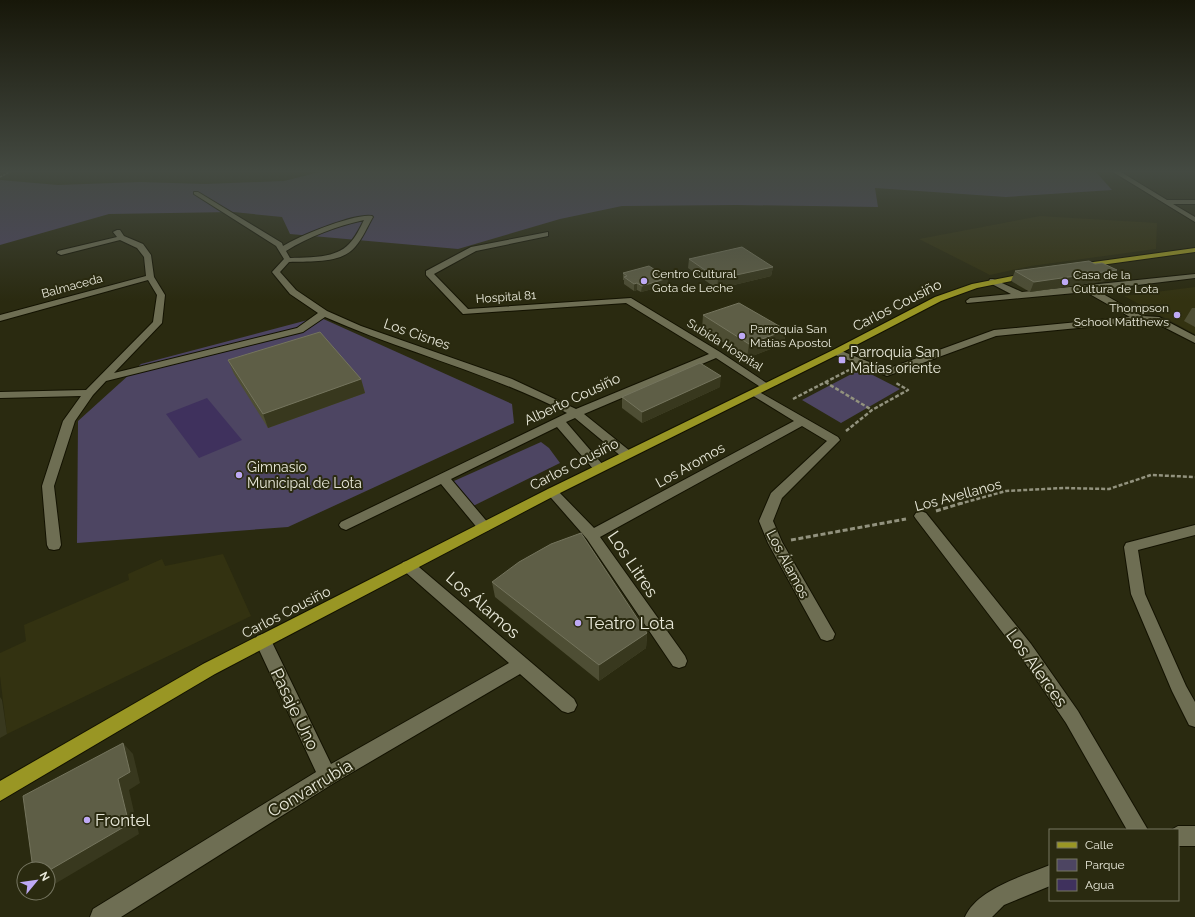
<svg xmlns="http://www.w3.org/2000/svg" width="1195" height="917" font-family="Raleway,sans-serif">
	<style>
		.built { fill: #333211 }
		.green { fill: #4d4562 }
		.water { fill: #3f315d }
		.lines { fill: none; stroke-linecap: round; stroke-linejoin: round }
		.minor-casing { stroke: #131200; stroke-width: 2 }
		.major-casing { stroke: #131200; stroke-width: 2 }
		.path-far2 { stroke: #92927e; stroke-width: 1.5; stroke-dasharray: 2.5 1; stroke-linecap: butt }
		.path-far1 { stroke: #92927e; stroke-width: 2.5; stroke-dasharray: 4 2; stroke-linecap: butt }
		.path { stroke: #92927e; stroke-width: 3; stroke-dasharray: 5 2.5; stroke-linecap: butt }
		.minor { fill: #6e6e53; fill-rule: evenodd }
		.major { fill: #999624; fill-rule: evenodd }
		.wall { fill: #4e4e34 }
		.shaded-wall { fill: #38381e }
		.building { fill: #5e5e46; stroke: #74745d }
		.poi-dot { fill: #bea9f5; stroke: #2a2a10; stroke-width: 1.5 }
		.labels { text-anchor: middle; stroke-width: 4; stroke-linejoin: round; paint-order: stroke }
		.far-poi-label { font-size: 12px; fill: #e9e9da; stroke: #2a2a10; text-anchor: start }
		.far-street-label { font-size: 12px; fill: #e9e9da; stroke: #2a2a10 }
		.street-label { font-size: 14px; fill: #e9e9da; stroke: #2a2a10 }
		.poi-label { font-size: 14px; fill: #e9e9da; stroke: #2a2a10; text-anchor: start }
		.near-street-label { font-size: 17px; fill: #e9e9da; stroke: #2a2a10 }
		.near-poi-label { font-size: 17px; fill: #e9e9da; stroke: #2a2a10; text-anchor: start }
	</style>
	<rect width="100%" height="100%" fill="#2a2a10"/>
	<path class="built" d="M1040,216L1157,223L1156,249L1031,266L990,275L919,239Z
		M1195,287V334L1124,296Z
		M223,554L251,616L7,734L0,676V653L26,641L24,625L129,580L128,574L162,559L165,566Z"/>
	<path class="green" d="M320,172H1096L1112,190L1006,197L875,188L878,207L737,205L622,206L560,219L458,249L290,234L282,217L233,212L109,214L0,245V180L58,185L140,182L205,184L284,181Z
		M319,317L512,404L514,423L288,527L77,543L78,421L141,364Z
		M861,369L900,389L841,423L802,400Z
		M541,442L549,448L560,463L463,511L445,485Z"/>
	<path class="water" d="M207,398L242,440L199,458L166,414Z"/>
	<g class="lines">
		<g class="minor-casing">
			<path id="minor" d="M1113,172H1121L1167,200H1195V204H1173L1195,217V222Z
				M194,192H198L282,243L283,246C299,236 355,213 372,216L373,217C367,227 363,238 355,247C341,264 310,261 289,262L280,272L296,290L327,311L361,326L512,379L576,409L709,354L626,303L463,314L426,275V271L471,247L548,232V236L476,251L434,274L468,309L631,298L720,352L771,386L766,389L762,388L716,358L584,414L630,451L632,454L630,457H622L575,418L566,422L603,465L605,468L603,471H595L557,427L451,479L489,524L491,527L489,530L484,532L479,530L441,484L346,530L341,528L339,525L341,522L567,413C490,373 404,352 325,317L303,332L106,381L93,395L75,421L54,486L61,545L59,549L54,550L49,549L47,545L42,486L63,421L81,396L0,398V392L86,390L153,322L157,295L148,280L0,321V315L146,276L144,257L137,248L120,240L61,255L57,253L58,251L117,237L113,232L117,230H120L124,236L143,244L151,255L154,277L165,295L162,323L114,373L297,328L318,313L290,294L272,272L284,259L276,246L194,194ZM364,220C360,228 356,237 349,244C335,259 309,257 290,258L286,251C310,236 337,226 364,220Z
				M1195,274V278L1096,290L1142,316L1159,317L1195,336V343L1154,322H1140L996,336L887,376L833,354L831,352L833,350H839L887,369L994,330L1130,317L1086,292L967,303L966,301L970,298L1011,294L990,283L989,281L990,279H993L1022,292Z
				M754,389L838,437L840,440L782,498L773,521L782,542L835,634L833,639L827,641L821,639L768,543L759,521L771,493L827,441L802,426L600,537L685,656L687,661L685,666L679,668L673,666L587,539L546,492L548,489L552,488L556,489L594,528L794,421L750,394L749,392Z
				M921,511L926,513L1031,644L1078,711L1148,830H1127L1066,723L1019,654L916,519L914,516L916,513Z
				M1195,525V535L1138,550L1145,594L1186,686L1195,702V727L1189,725L1172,691L1131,594L1124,547L1126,543Z
				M408,561L413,562L574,699L577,705L574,711L568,713L562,711L520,674L334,783L121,917H90L93,909L316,772L255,641L257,636L263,634L269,636L331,764L509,663L403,570L401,566L403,562Z
				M1178,826H1195V846H1178V830H1171Z
				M1050,865V886L1004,905L992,917H965C977,889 1023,876 1050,865Z"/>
		</g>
		<g class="major-casing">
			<path id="major" d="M1195,248V252L1079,268L1075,266L1079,264Z
				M1028,273L1032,275L1031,277L977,288L941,301L839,354L556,495L215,674L0,801V781L203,664L548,489L833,350L935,297L972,284Z"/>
		</g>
		<path class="path-far2" d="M0,177L10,172"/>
		<path class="path-far1" d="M825,382L872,410
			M793,399L849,370
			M846,431L872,410L908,390L896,383
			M959,504L1006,491L1064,488L1109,489L1151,475L1195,477"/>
		<path class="path" d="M936,511L962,503
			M791,540L906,519"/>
		<use href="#minor" class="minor"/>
		<use href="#major" class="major"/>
	</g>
	<path class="wall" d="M689,259L773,267L771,276L717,289L688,268Z
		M1095,264L1117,270L1112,280L1030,292L1011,281L1015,271Z
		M623,273L668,278V285L641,292L637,290L634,291L624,284V280H623Z
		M1192,308H1195V327L1184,321Z
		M703,315L786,330L784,344L747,358L702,329Z
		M228,360L361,379L365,393L268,428L234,374Z
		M720,387L642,423L622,408V397Z
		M492,582L647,633L646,648L599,681L495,597Z"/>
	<path class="shaded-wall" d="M773,267L771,276L717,289L718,279Z
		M1117,270L1112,280L1030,292L1034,282Z
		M668,278V285L641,292L642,286Z
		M637,283V290L634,291V284Z
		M786,330L784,344L747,358L749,344Z
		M721,376L720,387L642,423V412Z
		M361,379L365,393L268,428L263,414Z
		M647,633L646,648L599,681V665Z
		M0,697L2,700L7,734L0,738Z
		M123,743L133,754L140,783L129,790L139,834L48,888V871Z"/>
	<path class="building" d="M742,247L773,267L718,279L689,259Z
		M1089,261L1095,264L1102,263L1117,270L1034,282L1015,271Z
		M649,266L668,278L642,286L637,283L634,284L624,277L627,276L623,273Z
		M739,303L786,330L749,344L703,315Z
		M320,332L361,379L263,414L228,360Z
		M700,363L721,376L642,412L622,397Z
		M581,533L647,633L599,665L492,582L519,562L551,544Z
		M123,743L130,772L118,779L129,824L48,871V869H33L23,796Z"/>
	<linearGradient id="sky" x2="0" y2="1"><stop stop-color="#171709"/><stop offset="0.57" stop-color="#444a42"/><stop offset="1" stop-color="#444a42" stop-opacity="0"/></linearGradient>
	<rect width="1195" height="301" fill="url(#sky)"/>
	<g class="poi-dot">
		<circle cx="644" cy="281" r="4"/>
		<circle cx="1065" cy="282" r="4"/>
		<circle cx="1177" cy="315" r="4"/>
		<circle cx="742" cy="336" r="4"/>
		<rect x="838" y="356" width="8" height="8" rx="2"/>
		<circle cx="239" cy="475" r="4"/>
		<circle cx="578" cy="623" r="4"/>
		<circle cx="87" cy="820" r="4"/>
	</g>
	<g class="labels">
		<g class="far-poi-label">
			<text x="652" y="278">Centro Cultural<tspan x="652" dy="14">Gota de Leche</tspan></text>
			<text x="1073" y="279">Casa de la<tspan x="1073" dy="14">Cultura de Lota</tspan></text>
			<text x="1169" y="312" text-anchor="end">Thompson<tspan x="1169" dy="14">School Matthews</tspan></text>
			<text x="750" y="333">Parroquia San<tspan x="750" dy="14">Matías Apostol</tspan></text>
		</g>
		<g class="far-street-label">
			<text transform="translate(72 286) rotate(-15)" y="4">Balmaceda</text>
			<text transform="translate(506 297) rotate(-4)" y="4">Hospital 81</text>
			<text transform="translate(725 345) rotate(32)" y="4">Subida Hospital</text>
		</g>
		<g class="street-label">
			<text transform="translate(897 305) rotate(-27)" y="5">Carlos Cousiño</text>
			<text transform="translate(417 334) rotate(19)" y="5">Los Cisnes</text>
			<text transform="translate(572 399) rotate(-25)" y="5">Alberto Cousiño</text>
			<text transform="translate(574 464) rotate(-27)" y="5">Carlos Cousiño</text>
			<text transform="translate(690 465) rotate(-29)" y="5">Los Aromos</text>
			<text transform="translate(958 495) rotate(-15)" y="5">Los Avellanos</text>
			<text transform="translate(788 564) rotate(62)" y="5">Los Álamos</text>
			<text transform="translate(286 612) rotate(-27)" y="5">Carlos Cousiño</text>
		</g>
		<g class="poi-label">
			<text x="850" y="357">Parroquia San<tspan x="850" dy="16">Matías oriente</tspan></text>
			<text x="247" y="472">Gimnasio<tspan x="247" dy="16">Municipal de Lota</tspan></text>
		</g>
		<g class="near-street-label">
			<text transform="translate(633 564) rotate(56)" y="6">Los Litres</text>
			<text transform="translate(483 605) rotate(41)" y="6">Los Álamos</text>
			<text transform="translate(1037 668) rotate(54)" y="6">Los Alerces</text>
			<text transform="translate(295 709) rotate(64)" y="6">Pasaje Uno</text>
			<text transform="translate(310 788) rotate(-31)" y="6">Convarrubia</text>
		</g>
		<g class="near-poi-label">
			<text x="586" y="629">Teatro Lota</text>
			<text x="95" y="826">Frontel</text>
		</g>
	</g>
	<rect x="1049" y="829" width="130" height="72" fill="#2a2a10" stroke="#767661"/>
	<rect x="1057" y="842" width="20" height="6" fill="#999624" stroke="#767661"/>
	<text x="1085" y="849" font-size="12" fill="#e9e9da">Calle</text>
	<rect x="1057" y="859" width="20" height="12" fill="#4d4562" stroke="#767661"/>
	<text x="1085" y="869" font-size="12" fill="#e9e9da">Parque</text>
	<rect x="1057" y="879" width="20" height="12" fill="#3f315d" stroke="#767661"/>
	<text x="1085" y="889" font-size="12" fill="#e9e9da">Agua</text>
	<g transform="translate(36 881) rotate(61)"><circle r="19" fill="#2a2a10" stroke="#767661"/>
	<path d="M0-3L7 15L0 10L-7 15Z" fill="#bea9f5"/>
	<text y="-6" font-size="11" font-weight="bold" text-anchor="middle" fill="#e9e9da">N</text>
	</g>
</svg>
